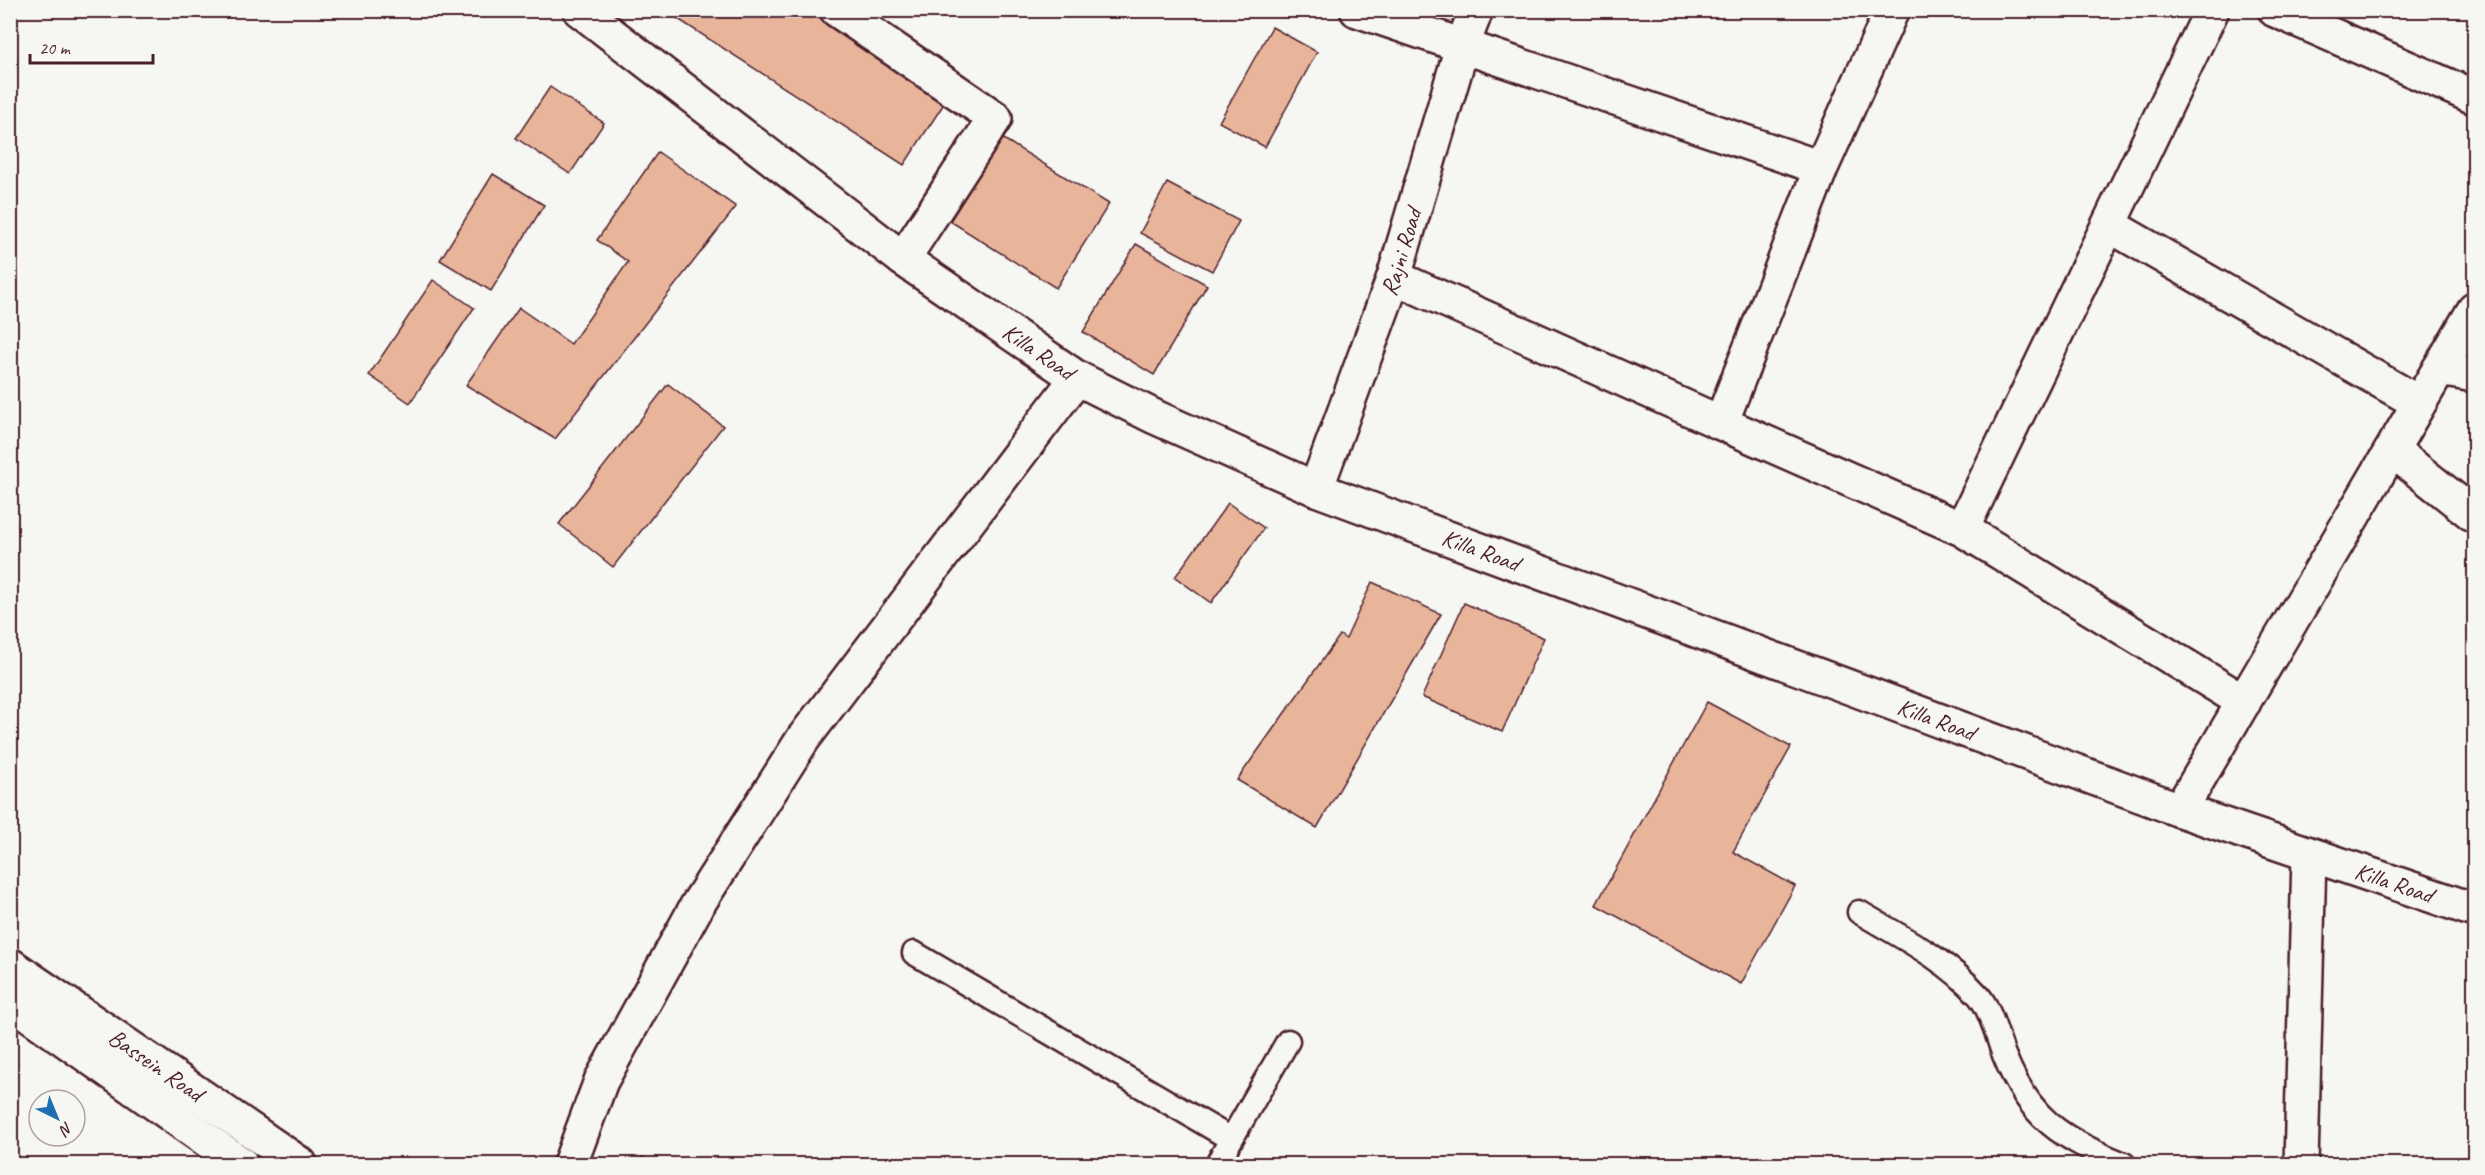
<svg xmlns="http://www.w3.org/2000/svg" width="2485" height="1175" font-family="Caveat,sans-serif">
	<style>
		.building { fill: #e8b59b; stroke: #4a1f2b; stroke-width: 1.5 }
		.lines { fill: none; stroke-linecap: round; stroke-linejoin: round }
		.lane-casing { stroke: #4a1f2b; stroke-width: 27 }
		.street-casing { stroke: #4a1f2b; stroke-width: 38 }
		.secondary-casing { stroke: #4a1f2b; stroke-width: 38 }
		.lane { stroke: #f6f6f2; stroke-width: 22 }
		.street { stroke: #f6f6f2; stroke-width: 33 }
		.secondary { stroke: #f6f6f2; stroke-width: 33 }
		.labels { text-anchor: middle; stroke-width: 4.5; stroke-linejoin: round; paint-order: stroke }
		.street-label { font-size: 24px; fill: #4a1f2b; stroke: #f6f6f2 }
	</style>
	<rect width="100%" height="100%" fill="#f6f6f2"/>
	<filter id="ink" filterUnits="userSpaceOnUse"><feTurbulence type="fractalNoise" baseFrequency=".0167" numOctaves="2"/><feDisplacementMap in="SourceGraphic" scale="12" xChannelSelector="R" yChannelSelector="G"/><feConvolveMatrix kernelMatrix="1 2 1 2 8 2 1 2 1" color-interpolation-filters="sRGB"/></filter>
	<g filter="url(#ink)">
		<path class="building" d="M664,10H810L947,99L904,165Z
			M1272,27L1317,52L1265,147L1219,122Z
			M550,87L604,123L570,174L516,138Z
			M1002,138L1109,204L1056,288L950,221Z
			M658,152L736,207L555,439L466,385L519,308L571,344L628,262L597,240Z
			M493,174L544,205L491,291L440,260Z
			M1167,183L1239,221L1212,271L1140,233Z
			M1136,244L1207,285L1154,375L1083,332Z
			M433,280L474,308L410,403L369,375Z
			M668,384L723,426L613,567L559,524Z
			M1228,503L1264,528L1211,603L1175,577Z
			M1372,582L1441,614L1317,828L1237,780L1340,635L1346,639Z
			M1464,603L1544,638L1502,732L1422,697Z
			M1707,702L1791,747L1733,852L1795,886L1741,984L1596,905Z
			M642,1157L656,1164H637Z"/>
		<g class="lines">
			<g class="lane-casing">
				<path id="lane" d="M1859,912C1901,937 1946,959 1979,996C1991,1010 1997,1037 2004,1055C2030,1120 2061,1138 2124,1164
					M914,953L1231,1139
					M1217,1164L1288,1041"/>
			</g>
			<g class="street-casing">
				<path id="street" d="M837,10L995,118L903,259
					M1357,10L1821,168
					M1892,10L1821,168L1721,423L1962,529L2244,702
					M2275,10L2474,97
					M2109,225L2419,403
					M1394,277L1721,423
					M2439,369L2474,375
					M2392,450L2474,515
					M1962,529L2212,10
					M2180,810L2474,310
					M570,1164L601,1081L698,904L803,739L1077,378
					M2301,1164L2309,856"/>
			</g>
			<g class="secondary-casing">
				<g id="secondary">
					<path id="s1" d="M580,10L903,259L1077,378L1155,417L1316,489L2180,810L2474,910"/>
					<path id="s2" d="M1316,489L1394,277L1462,47L1476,10"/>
					<path id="s3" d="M10,965L300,1164"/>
					<path d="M10,1001L241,1164"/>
				</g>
			</g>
			<use href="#lane" class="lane"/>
			<use href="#street" class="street"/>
			<use href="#secondary" class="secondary"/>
		</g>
	</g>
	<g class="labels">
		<g class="street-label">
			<text dy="8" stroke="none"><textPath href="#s2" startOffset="252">Rajni Road</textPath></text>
			<text dy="8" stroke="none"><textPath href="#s1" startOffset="572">Killa Road</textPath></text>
			<text dy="8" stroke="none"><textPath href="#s1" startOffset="1058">Killa Road</textPath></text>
			<text dy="8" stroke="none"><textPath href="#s1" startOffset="1544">Killa Road</textPath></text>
			<text dy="8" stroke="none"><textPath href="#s1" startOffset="2030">Killa Road</textPath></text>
			<text dy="8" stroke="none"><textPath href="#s3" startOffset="177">Bassein Road</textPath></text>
		</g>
	</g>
	<rect width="2485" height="1175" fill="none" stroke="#f6f6f2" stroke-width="36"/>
	<rect x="18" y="18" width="2449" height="1139" fill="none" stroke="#4a1f2b" stroke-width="2" filter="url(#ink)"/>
	<g transform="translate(57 1118) rotate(137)"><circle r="28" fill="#f6f6f2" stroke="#b1a0a2" stroke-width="1.5"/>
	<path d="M0-4.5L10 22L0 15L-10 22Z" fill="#1f6fb2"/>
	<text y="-9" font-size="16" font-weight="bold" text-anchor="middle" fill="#4a1f2b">N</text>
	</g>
	<path d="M30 54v9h123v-9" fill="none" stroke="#4a1f2b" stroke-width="3"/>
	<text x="39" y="54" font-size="18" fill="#4a1f2b" stroke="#f6f6f2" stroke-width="4.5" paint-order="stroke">20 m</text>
</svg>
